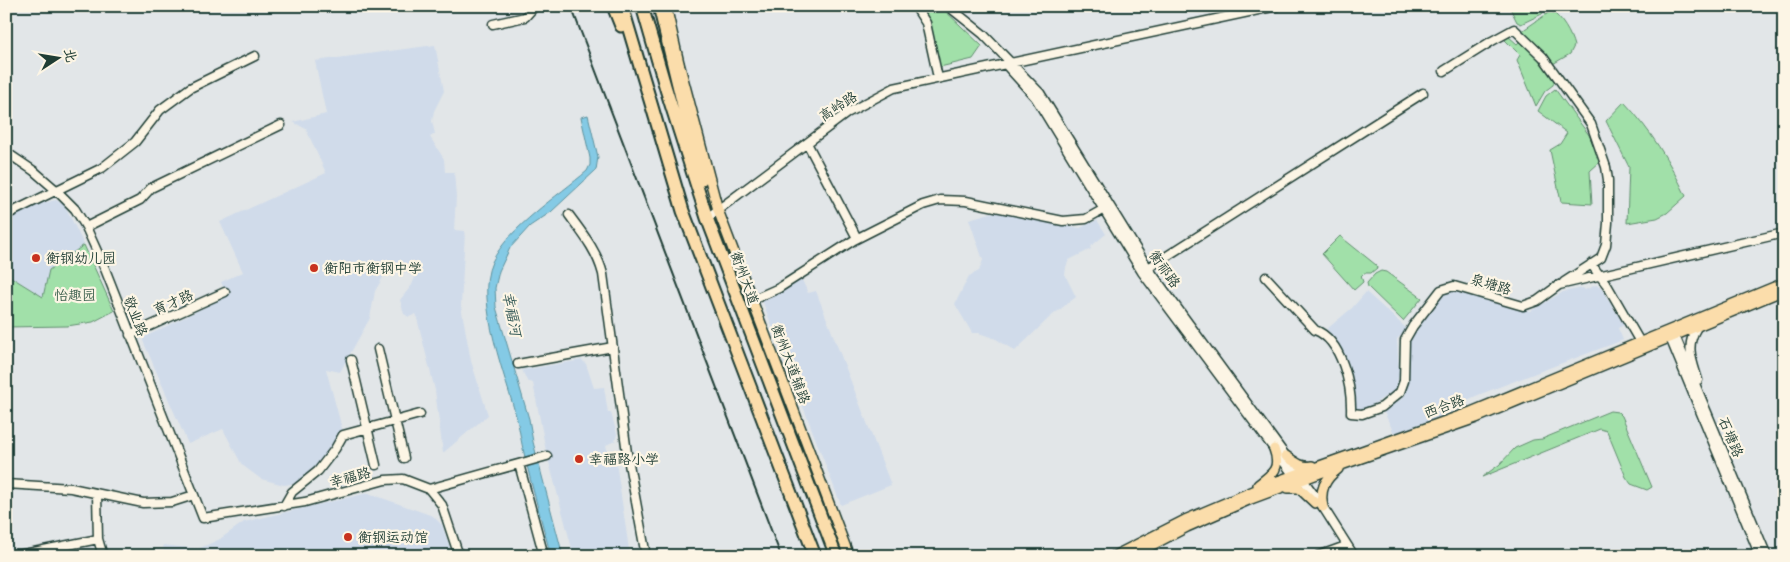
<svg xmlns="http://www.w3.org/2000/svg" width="1790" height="562" font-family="Pangolin,'LXGW WenKai TC',sans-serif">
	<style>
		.built { fill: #d0dbea }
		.green { fill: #a1e0a9; stroke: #608e6e }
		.water { fill: #84cae5; stroke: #5c929e }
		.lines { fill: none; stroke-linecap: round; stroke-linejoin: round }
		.minor-casing { stroke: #1f3d34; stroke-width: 11 }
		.major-casing { stroke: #1f3d34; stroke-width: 12 }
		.highway-casing { stroke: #1f3d34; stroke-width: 15 }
		.minor { stroke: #fcf5e5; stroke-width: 8 }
		.major { stroke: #fbddab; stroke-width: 9 }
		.highway { stroke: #fbddab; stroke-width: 11 }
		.rail { stroke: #1f3d34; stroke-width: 2 }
		.poi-dot { fill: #c8321e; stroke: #fcf5e5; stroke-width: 2 }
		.labels { text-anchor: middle; stroke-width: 4.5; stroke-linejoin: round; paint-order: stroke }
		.street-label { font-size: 14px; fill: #1f3d34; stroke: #fcf5e5 }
		.poi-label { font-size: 14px; fill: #1f3d34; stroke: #fcf5e5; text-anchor: start }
		.park-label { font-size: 14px; fill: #395e4b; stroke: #fcf5e5 }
		.water-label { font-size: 15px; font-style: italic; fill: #335957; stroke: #fcf5e5 }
	</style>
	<rect width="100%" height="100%" fill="#e2e6e8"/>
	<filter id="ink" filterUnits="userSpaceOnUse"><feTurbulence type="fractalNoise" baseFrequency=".02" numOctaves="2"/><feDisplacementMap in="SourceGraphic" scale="10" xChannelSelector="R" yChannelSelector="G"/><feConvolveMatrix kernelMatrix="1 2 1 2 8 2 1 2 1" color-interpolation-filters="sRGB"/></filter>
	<g filter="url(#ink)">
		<path class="built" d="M435,45L444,91L434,111L432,121L435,134L430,137L444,159L445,172H454L456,197L454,230L465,231L461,306L471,361L488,415L443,453L435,390L416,314L409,317L404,314L400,300L412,285L415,277L391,264L375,291L370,318L340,372L326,369L343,432L337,443L310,473L299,483L284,485L261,479L242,465L223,429L188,444L143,341V338L227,296L221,282L243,272L220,222L326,173L306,129L293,122L326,114L315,61Z
			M56,200L64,205L67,210L84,245L50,270L43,297L6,274V218L30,206Z
			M994,212L1019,215L1048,222L1080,228L1097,220L1106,234L1090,247L1091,249L1069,260L1066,267L1065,275L1076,297L1049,318L1015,351L996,339L979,333H972L955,304L969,276L979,271L983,260L969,219Z
			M801,278L808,293L816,291L891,485L841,505L762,300L782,292Z
			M1596,285L1601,288L1624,325L1618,328L1623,340L1478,395L1465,401L1437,418L1394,433L1383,410L1400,400L1405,395L1407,386L1408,346L1410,339L1444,292L1456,290L1517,310L1531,311L1563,292L1583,288L1585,290Z
			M1366,292L1407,329L1397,339L1399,374L1395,390L1363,411L1354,409L1341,354L1327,329L1352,308Z
			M582,360L586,364L594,388L604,387L608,413H611L617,434L615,441L606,445L610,463L616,462L630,556H574L546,451L533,383L527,381L522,370Z
			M368,493L433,516L442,525L453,556H165L163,545L198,549L220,539L244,522Z"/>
		<path class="green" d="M919,6H940L982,46L973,59L940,67L930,24Z
			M1509,6H1547L1542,14L1521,24L1517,22Z
			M1551,11C1562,18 1571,34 1574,46L1570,54L1551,65L1522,31Z
			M1508,36L1517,44L1520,41C1535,52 1546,65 1555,80L1553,85L1545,91L1536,106L1517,60L1520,55L1503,38Z
			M1555,89L1589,135L1601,161L1590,171L1592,204L1561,202L1550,150L1560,144L1567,133L1538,111L1546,96Z
			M1624,102C1650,129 1670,162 1686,196L1667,213L1657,218L1627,223L1629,167L1606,121Z
			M1340,236L1376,265L1377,268L1371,273H1364L1361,276L1363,282L1354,290L1322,254Z
			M84,245L114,311L93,322L67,326L7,327L6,274L43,297L49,270Z
			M1381,271L1386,272L1422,298L1403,321L1368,287L1367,283L1375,274Z
			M1610,411L1618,412L1622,416L1652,487L1647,490L1631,484L1626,477L1607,431L1600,429L1482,477L1499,465L1515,448L1533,440L1542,439Z"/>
		<path class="water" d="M588,115L598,157L596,170L551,212L530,226L510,248L499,271L495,288L496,307L529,419L533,442L563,556H551C542,522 532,488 524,453C521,442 520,431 517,420C507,379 474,301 492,262C508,228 559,195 587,171L590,165V158L581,117Z"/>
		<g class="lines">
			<g class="minor-casing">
				<path id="minor" d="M915,6L926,23L938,78
					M948,6L983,34L1040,93L1148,268L1323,507L1354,556
					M493,24L525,17L533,8L532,6
					M1007,66L1035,97L1142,272L1292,473
					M1444,71L1492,41L1514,29L1543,57L1591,124L1606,167L1608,180V223L1606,245L1601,258L1564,282
					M807,143L857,238
					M6,152L34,171L57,191L75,209L86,227L105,269L203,518L305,502L385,480L403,479L429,489L442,505L459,556
					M6,215L102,168L135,142L160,110L190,88L255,56
					M569,215C583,234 597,251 603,274L627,453L646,556
					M707,218L847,113L894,88L1277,6
					M86,227L140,200L151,188L281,125
					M1591,264L1607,285L1640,342
					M1145,270L1423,93
					M1266,277L1315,330C1342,340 1352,387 1351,413L1362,414L1382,407L1400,392L1404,381L1405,340L1413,326L1441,290L1454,286L1523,306L1537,301L1559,285L1784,233
					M752,300L779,288L854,240L923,205L940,200L966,201L1063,221L1086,219L1104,209
					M1697,327C1685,346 1692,360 1698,380
					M1673,331L1767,556
					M1668,333L1760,556
					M130,335L225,292
					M378,349L404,458
					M351,360L376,465
					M518,364L613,347
					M519,464L544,556
					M6,484L71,488L143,503L172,502L194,495
					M429,489L547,456
					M97,494L98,539L103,556
					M284,506L292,492L318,471L335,449L343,435L420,414
					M14,556L98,539
					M1318,556L1343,547"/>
			</g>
			<g class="major-casing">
				<path id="major" d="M666,6L679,63L718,210L849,556
					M1286,456C1295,462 1301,468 1312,466
					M1258,485C1274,473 1281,468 1274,449
					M1288,488H1299L1315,503
					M1323,507C1319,490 1325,479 1338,469
					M1114,556L1185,520L1275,482L1471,412L1784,283
					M1131,556L1187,527L1251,499L1344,464L1476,418L1784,290"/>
			</g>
			<g class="highway-casing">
				<path id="highway" d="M613,6L621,26
					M622,6L683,211L815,556
					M642,6L666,89L707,218L836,556
					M659,6L701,180"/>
			</g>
			<use href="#minor" class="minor"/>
			<use href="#major" class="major"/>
			<use href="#highway" class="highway"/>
			<path class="rail" d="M571,6L781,556"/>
		</g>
	</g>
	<g class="poi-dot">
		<circle cx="36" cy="258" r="5"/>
		<circle cx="314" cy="268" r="5"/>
		<circle cx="579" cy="459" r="5"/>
		<circle cx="348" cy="537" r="5"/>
	</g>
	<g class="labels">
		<g class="street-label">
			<text transform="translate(838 106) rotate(-33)" y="5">高岭路</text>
			<text transform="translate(1165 269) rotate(55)" y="5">衡祁路</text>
			<text transform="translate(745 278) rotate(70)" y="5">衡州大道</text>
			<text transform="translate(1491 284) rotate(16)" y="5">泉塘路</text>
			<text transform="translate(173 302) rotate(-24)" y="5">育才路</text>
			<text transform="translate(136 316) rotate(69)" y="5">敬业路</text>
			<text transform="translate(791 364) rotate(69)" y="5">衡州大道辅路</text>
			<text transform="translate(1444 406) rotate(-20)" y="5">西合路</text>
			<text transform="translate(1731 437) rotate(67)" y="5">石塘路</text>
			<text transform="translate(350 477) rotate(-15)" y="5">幸福路</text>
		</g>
		<g class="poi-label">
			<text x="46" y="263">衡钢幼儿园</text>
			<text x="324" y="273">衡阳市衡钢中学</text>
			<text x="589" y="464">幸福路小学</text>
			<text x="358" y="542">衡钢运动馆</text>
		</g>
		<g class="park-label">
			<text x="75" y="300">怡趣园</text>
		</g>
		<g class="water-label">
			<text transform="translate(512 314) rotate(79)" y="5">幸福河</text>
		</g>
	</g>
	<rect width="1790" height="562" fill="none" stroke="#fcf5e5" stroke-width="25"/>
	<rect x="12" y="12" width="1765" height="537" fill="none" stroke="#1f3d34" stroke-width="2" filter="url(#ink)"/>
	<g transform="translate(58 58) rotate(78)" stroke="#fcf5e5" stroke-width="4" paint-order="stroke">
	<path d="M0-4L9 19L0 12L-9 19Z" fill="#1f3d34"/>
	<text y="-8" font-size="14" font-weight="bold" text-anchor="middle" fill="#1f3d34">北</text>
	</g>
</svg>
